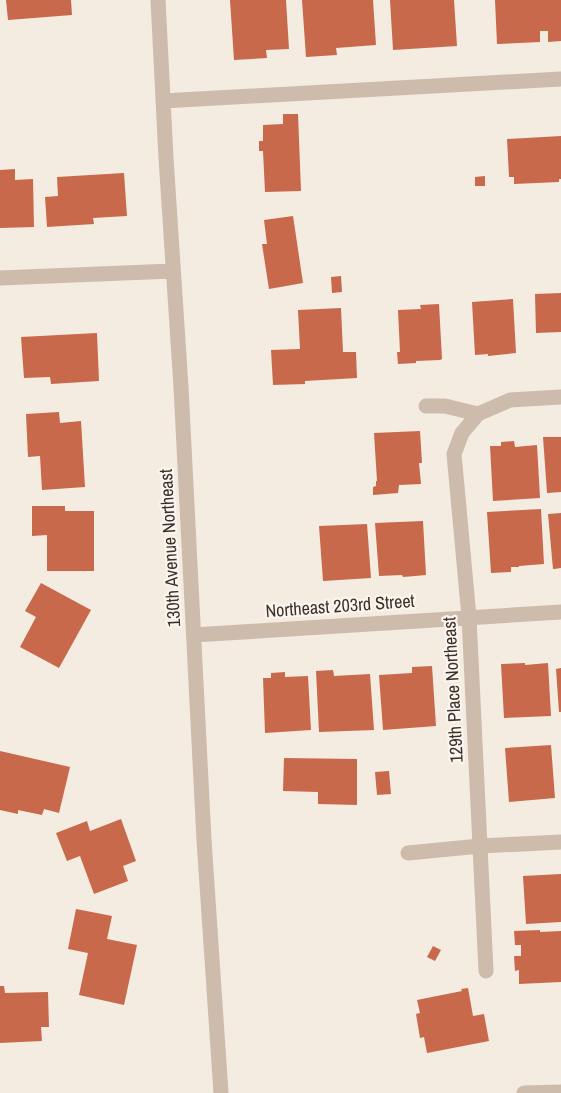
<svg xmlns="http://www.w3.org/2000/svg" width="561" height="1093" font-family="'Archivo Narrow',sans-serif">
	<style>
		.building { fill: #c8694b }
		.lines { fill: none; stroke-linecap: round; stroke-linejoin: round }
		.minor { stroke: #cdbbac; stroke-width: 15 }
		.labels { text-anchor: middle; stroke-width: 4.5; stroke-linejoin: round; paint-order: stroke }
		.street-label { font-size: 18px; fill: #3b302b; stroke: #fbf5ee }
	</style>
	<rect width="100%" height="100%" fill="#f4ebe1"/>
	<path class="building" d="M6,0H71L72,15L8,20Z
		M230,0H286L289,49L266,50L267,58L234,60Z
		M302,0H373L376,45L336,48L337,55L306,57Z
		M390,0H454L457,46L393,50Z
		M495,0H561V41L548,42V31H540V42L497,44Z
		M283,114H298L301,191L265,192L263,151H259V141H263V125L283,124Z
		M561,136V179H559V182L514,184V177H509L507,139Z
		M15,169V180L33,179L34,227L0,228V170Z
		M124,173L127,216L93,218L94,224L47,227L45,197L58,196L57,177Z
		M485,176V186H475V177Z
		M293,216L303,283L269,289L262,244H267L264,220Z
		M341,276L342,292L332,293L331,277Z
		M561,293V332L536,333L535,294Z
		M513,299L516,353L488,356V354L475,355L472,302Z
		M439,304L442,359L440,360L416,361V363L398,364L397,352H400L398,310L421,309L420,305Z
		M341,308L343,352H356L357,378L305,381V384L273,385L271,350L300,349L298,310Z
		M97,333L99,381L51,384L50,377L24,378L21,337Z
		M59,412L60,423L81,421L85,487L42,490L40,456L28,457L26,414Z
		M420,431L422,463H419L421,484L399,485L398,493L373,495V487L376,486V481H377L374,433Z
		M543,437H561V492L547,493Z
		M514,441L515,447L537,445L540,498L493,501L490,446H501V442Z
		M32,506H65V511H94V571H47V535L32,536Z
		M541,509L544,564L519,566V567H511V572L491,573L487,512Z
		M561,513V568L554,569H553L548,514Z
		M423,521L426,575L403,577L402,575L379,576L375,523Z
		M367,524L371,578L323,581L319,526Z
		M41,583L91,610L59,668L20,647L36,617L25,611Z
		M525,663V665L548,663L551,716L504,718L501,664Z
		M432,666L436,726L383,730L379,675L412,673V667Z
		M561,668V712H559L556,669Z
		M333,670L334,676L370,674L374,730L319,732L316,671Z
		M285,672V677L308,676L311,730L265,733L263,678H271V673Z
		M551,745L555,798L509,802L505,748Z
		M0,751L70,767L59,813L44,809L42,815L18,810V814L0,810Z
		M284,758L357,759V805L318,804V792L283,791Z
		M389,771L391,794L377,795L375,772Z
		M121,819L136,861L123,866L128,881L94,894L80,856L67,861L56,833L87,821L90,831Z
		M561,874V922L526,924L523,876Z
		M76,909L112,916L107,939L137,945L124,1005L79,995L88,953L68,949Z
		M540,930V932L561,931V982L519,984V970L515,971L514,956H521V945H515L514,931Z
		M433,946L441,950L435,961L427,957Z
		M0,986H4L5,993L48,992L49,1027H41L42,1041L0,1043Z
		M468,988L473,1016L484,1014L489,1041L427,1053L424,1037L420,1038L416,1014L420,1013L417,1000L462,991L461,989Z"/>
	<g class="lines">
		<path class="minor" d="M158,0L166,158L181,387L204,840L221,1093
			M163,101L561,79
			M0,278L173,271
			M426,406H445L478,414L510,400L561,397
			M478,414L462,433L454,454L469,617L486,971
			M194,635L561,612
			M408,853L480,846L561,842
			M524,1093L561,1092"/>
	</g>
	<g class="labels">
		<g class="street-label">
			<text transform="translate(170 548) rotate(-93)" y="6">130th Avenue Northeast</text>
			<text transform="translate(340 606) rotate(-4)" y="6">Northeast 203rd Street</text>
			<text transform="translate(453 690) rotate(-93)" y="6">129th Place Northeast</text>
		</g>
	</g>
</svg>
